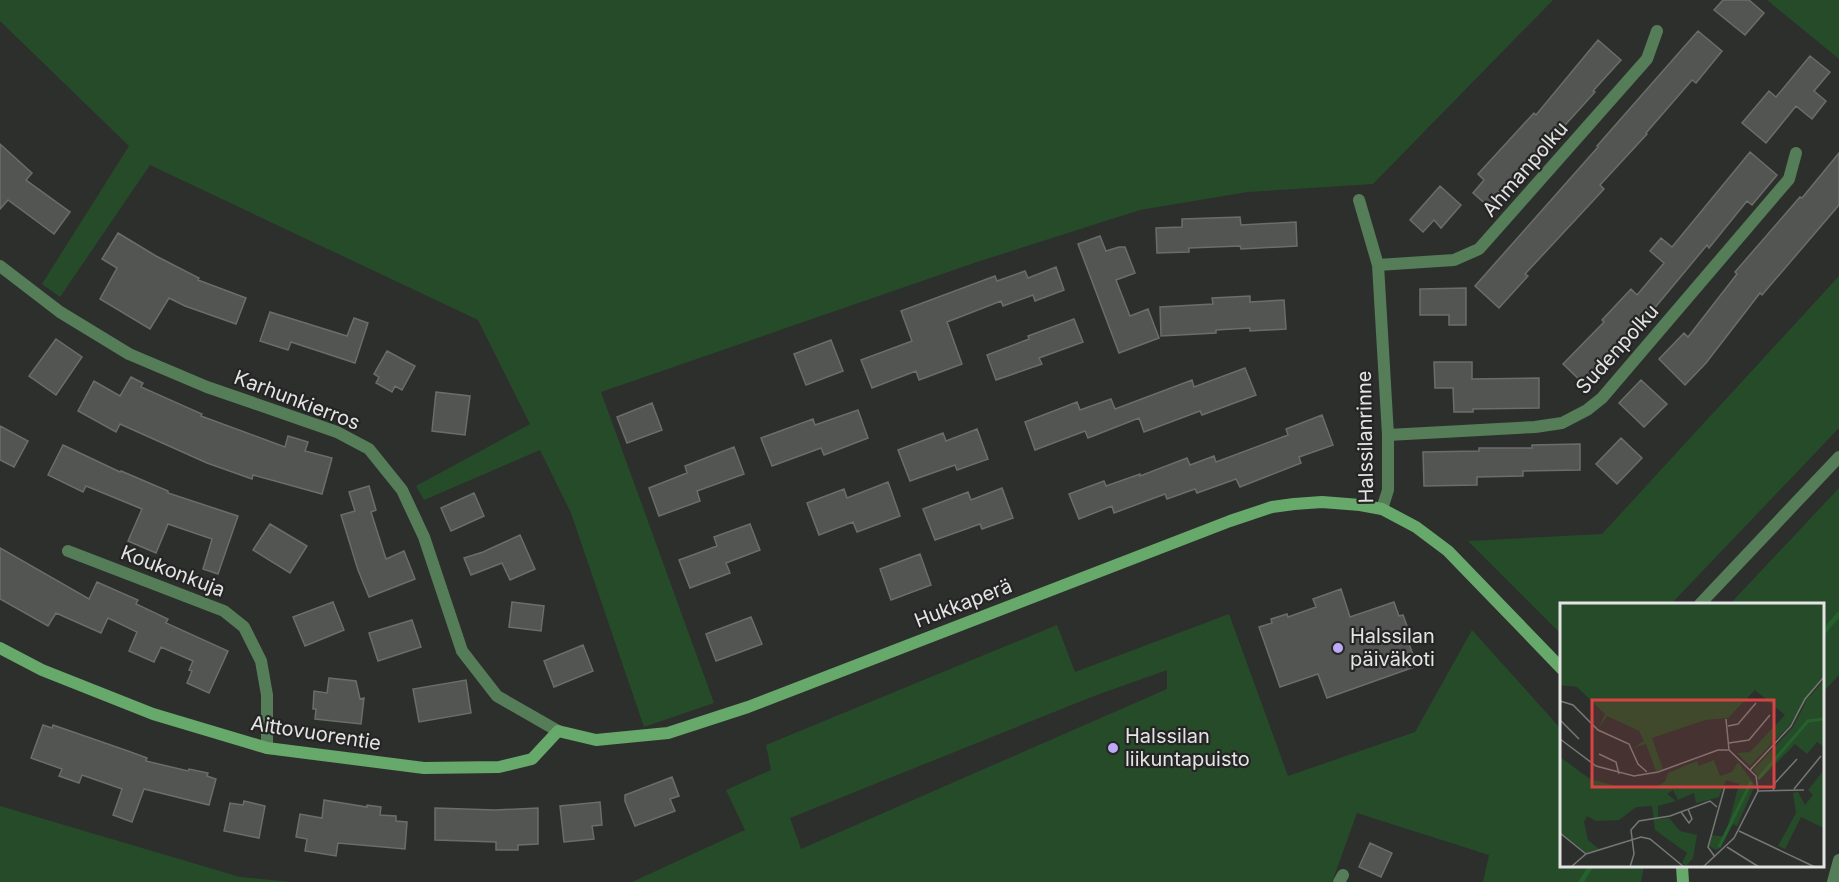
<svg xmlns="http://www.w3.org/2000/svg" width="1839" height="882" font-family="Inter,sans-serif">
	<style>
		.green { fill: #264b29; fill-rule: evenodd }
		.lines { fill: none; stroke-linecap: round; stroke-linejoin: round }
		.stream { stroke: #26612d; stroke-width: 5 }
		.building { fill: #535553; stroke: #6b6d6b; stroke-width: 1.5 }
		.street { stroke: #557d57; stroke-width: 12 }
		.secondary { stroke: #67a86b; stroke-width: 12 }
		.poi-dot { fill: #bda9f5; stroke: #242524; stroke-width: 2 }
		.labels { text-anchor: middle; stroke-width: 4.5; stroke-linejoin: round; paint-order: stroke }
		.street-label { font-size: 20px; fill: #e3e4e3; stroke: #242524 }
		.poi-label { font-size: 20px; fill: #e3e4e3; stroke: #242524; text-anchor: start }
		.inset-river { fill: none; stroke: #26612d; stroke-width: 3 }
		.inset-road { fill: none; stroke: #767776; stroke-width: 1.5 }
		.view { fill: #d84444; fill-opacity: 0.15; stroke: #d84444; stroke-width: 3 }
		.inset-edge { fill: none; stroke: #e3e4e3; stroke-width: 3 }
	</style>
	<rect width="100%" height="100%" fill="#2d2f2d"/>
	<path class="green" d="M0,0H1553L1373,184L1247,192L1140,210L977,262L601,392L714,703L644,727L571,513L540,450L424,500L416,486L530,424L478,320L150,165L60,297L42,284L129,146L0,21Z
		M1767,0H1839V59Z
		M1839,276V428L1671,604H1562L1561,634L1468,541L1602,534Z
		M1839,488V675L1823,692L1822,604H1730Z
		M1229,614L1288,776L1415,732L1472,630L1561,729L1562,866H1644L1641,882H1483L1489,855L1357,813L1332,882H632L745,830L726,790L771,770L766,745L1057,625L1075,672ZM1167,670V689L801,849L790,818L1094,696Z
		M0,806L240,877L292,882H0Z"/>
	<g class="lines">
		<path class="stream" d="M1822,634L1839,614
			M1581,882L1591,866"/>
	</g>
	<path class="building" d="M1723,0H1749L1764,13L1745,35L1714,10Z
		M1698,31L1722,51L1696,83L1692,80L1646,133L1647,134L1600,185L1604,189L1525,274L1528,276L1499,308L1475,286L1598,147L1597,146Z
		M1598,40L1621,60L1593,91L1595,92L1557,134L1558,135L1490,208L1473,193L1484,180L1478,174L1534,113L1536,115Z
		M1810,56L1830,72L1814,91L1826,101L1812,119L1796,106L1766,143L1742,123L1769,91L1776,97Z
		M0,144L32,173L26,180L70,212L54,234L8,200L0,209Z
		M1750,152L1777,175L1752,205L1747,201L1709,248L1707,245L1653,310L1656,313L1587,387L1563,364L1604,322L1602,320L1631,289L1637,295L1664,263L1650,251L1661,238L1672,247Z
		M1839,153V205L1762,295L1760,293L1706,363L1685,385L1659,359L1684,333L1688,337L1737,274L1735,272L1800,197L1802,198Z
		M1440,186L1461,205L1441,228L1434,220L1423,232L1410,220Z
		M1240,217L1241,225L1296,222L1297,246L1241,249L1240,246L1189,248V252L1157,253L1156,228L1182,227V219Z
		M118,233L156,256L199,278L198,280L246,298L236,324L185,306L169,298L150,329L100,299L117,268L102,259Z
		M1100,236L1106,251L1119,247H1125L1135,273L1116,280L1130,316L1148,309L1159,338L1119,353L1078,244Z
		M1056,267L1064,290L1035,301L1033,295L1003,306L1001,301L947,322L962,364L919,380L916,371L872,388L861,360L912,341L901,311L995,276L997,281L1025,271L1028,278Z
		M1466,288V325H1449V315H1420V289Z
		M1250,296V302L1284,300L1286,329L1250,331V328L1216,330V333L1161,336L1160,307L1213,304L1212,298Z
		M270,312L347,336L354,318L368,323L355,363L291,342L288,350L260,341Z
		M1074,319L1083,342L1039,358L1042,364L996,380L987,355L1029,339L1028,336Z
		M56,339L82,357L56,395L29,376Z
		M831,340L843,371L806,385L794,354Z
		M387,351L415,366L402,390L395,386L392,392L376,383L379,377L374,374Z
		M1434,362H1472V379L1539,378V408L1473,409V412H1454L1453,388H1435Z
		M1245,368L1256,395L1202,415L1200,411L1144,432L1139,418L1088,438L1085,431L1035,450L1025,422L1077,402L1080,410L1111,399L1115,409L1192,380L1194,387Z
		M131,377L143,383L141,387L202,414L201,416L285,447L288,436L308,442L305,451L332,458L322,494L253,475L252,479L207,463L120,424L116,432L78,411L94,381L120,396Z
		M1641,380L1667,404L1644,427L1619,403Z
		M436,392L470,396L465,435L432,431Z
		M652,403L662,430L627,443L617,417Z
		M858,410L868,438L824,455L821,448L772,466L761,438L813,419L815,425Z
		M1322,415L1333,445L1299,457L1301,463L1240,487L1236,479L1197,493L1195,489L1167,499L1165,494L1114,513L1112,506L1079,519L1069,494L1104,481L1106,486L1140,474V476L1187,458L1190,465L1214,456L1216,462L1288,435L1286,429Z
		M0,426L28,441L14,467L0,460Z
		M977,429L988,459L957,470L955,465L910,481L898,450L943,433L946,441Z
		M1621,438L1642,458L1617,484L1596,464Z
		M1580,444V470L1523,471V476L1477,477V485L1424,486L1423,452L1479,451V448H1532V445Z
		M63,445L120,472L121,471L168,491V493L238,516L218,574L203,569L212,539L168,524L156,553L128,541L142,509L86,486L83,492L48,475Z
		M734,447L744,474L697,491L700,501L659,516L649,488L687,473L685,466Z
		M888,482L900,516L857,532L853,522L819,535L807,503L844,489L847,498Z
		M369,486L376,510L371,512L386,559L404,551L415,579L369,597L358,570L341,515L355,511L349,492Z
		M1002,488L1013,518L982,529L980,524L935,540L923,509L968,492L971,500Z
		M474,493L484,516L451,531L441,508Z
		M270,524L307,546L290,573L253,550Z
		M750,524L760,550L726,563L730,573L690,588L679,560L717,546L714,537Z
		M520,535L535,569L510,580L502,563L471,575L464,558L483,552Z
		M0,548L89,599L97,582L138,600L136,604L168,619L166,623L228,651L209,693L187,683L192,671L189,670L193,661L161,647L154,662L129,651L137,632L108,618L101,633L56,613L48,626L0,599Z
		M920,554L931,585L891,600L880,569Z
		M1341,589L1350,617L1394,602L1399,616L1403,615L1408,629L1404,630L1417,666L1327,698L1318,674L1280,687L1259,627L1272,623L1271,619L1287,614L1288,617L1316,607L1313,599Z
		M333,602L344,630L305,646L293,617Z
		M512,602L544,606L541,631L509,627Z
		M751,617L762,644L716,661L706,634Z
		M412,620L421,647L378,661L369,633Z
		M583,645L593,671L554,687L544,661Z
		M329,678L356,681L360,699L364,698L361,724L315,719L316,709H313L314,691L327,693Z
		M466,680L471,713L419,722L413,689Z
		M43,725L52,728L53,725L128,751L147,758L146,761L188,771L189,769L208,773L207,776L216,779L209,805L144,789L132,822L113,815L122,789L82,775L79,783L59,776L62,769L31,758Z
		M672,777L679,796L670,799L675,811L635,826L625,801V795Z
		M324,800L367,807V805L381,807L380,815L396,816V821L407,822L405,849L338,843L336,856L305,851L307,839L296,837L300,814L322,818Z
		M244,801L265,806L259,838L224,831L230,803L243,805Z
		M600,802L602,825L592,826L594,839L564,842L560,806Z
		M435,808L495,810L538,808V844L518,845V850H496V842L435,840Z
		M1370,843L1392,853L1381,877L1359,867Z"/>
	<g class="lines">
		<path class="street" d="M1359,200L1378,265L1388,435V490L1382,509
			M1378,265L1454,260L1479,249L1647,59L1657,31
			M0,266L60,312L129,354L207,387L337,432L369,449L402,490L424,537L462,651L497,696L558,731
			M1388,435L1535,427L1562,423L1587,410L1602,398L1789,179L1796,153
			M68,551L224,611L244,627L261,661L267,695V748
			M1700,604L1839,457
			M1339,882L1343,875
			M1833,882L1839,860"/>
		<path class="secondary" d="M0,648L42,670L153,714L267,748L424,768L499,767L532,759L558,731L596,740L668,733L748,707L1230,521L1272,507L1294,504L1322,502L1360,505L1382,509L1416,527L1448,551L1562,669
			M1682,866L1683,882"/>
	</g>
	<g class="poi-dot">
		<circle cx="1338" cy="648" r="6"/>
		<circle cx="1113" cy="748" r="6"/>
	</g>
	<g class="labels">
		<g class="street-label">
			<text transform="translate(1525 169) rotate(-49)" y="7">Ahmanpolku</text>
			<text transform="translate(1617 349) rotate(-48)" y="7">Sudenpolku</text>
			<text transform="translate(297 400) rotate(21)" y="7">Karhunkierros</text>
			<text transform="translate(1365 437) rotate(-91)" y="7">Halssilanrinne</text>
			<text transform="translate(173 571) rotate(21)" y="7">Koukonkuja</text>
			<text transform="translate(963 603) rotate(-21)" y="7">Hukkaperä</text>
			<text transform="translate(316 733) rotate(9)" y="7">Aittovuorentie</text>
		</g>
		<g class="poi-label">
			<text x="1350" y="643">Halssilan<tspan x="1350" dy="23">päiväkoti</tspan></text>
			<text x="1125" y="743">Halssilan<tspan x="1125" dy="23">liikuntapuisto</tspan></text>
		</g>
	</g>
	<g transform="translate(1560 603)">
		<rect width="264" height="264" fill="#2d2f2d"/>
		<path d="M0,0H264V72L230,122L190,163L177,150L190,149L225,112L195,87L168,115L145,117L92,135L103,166L96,168L86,141L73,145L84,138L79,128L47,113L38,126L45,111L17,84L0,82ZM264,77V144L257,139L247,151L235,141L201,176L193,167L233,124L247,97ZM0,154L30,176L56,183L92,185L105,179L108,170L137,158L139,163L154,157L160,173L172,169L178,159L195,182L177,223L173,221L161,244L156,247L149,243L152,232L165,234L179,181L166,177L159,194L141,199L136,200L134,190L118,197L113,187L107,191L116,198L98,203V216L109,215L120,228L137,232L133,255L126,263L122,260L127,250L95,227L92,203L76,204L59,217L36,218L27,213L24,219L28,237L39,246L26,250L0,229ZM264,167V225L241,214L225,246L218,243L236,210L233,190L238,189L245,202L253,192L248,187Z" fill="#264b29"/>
		<path class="inset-river" d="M198,176L248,118L264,116M159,244L191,179"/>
		<path class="inset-road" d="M0,98L13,102L38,127L69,141L78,161L87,169M166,116L169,147M0,117L19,136M168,123L178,121L196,100M0,136L36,163L74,173L98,169L158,147H169M169,140L189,137L210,112M39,151L56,159L59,171M190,167L231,123L245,96L264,74M234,186L261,153M198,188L244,187M213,188L215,180L237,156M121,209L129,220L132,216L128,206M179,228L255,264M0,230L26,251M167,244L199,264M155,254L148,244L165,183M11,264L26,251L81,234L90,236L124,264M70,264L74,251L71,227L79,218L110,213L150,198L157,204M143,264L174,235L198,188L196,173L169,147"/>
		<path class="view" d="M32,97H214V184H32Z"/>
		<rect width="264" height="264" class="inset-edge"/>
	</g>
</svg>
